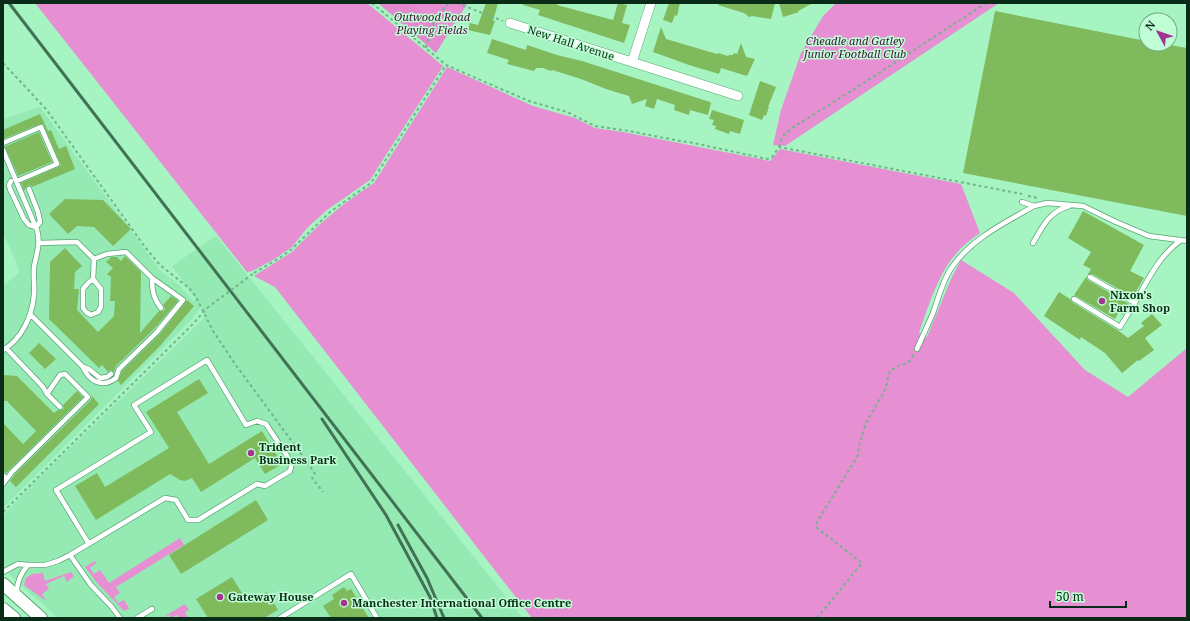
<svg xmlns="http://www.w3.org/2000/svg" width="1190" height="621" font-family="'Noto Serif',serif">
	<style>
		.built { fill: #95eab4 }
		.green { fill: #e68fd3 }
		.forest { fill: #e389d0 }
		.building { fill: #7fba5d }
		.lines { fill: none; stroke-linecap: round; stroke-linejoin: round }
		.service-casing { stroke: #59a576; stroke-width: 6 }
		.minor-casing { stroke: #59a576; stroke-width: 10 }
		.secondary-casing { stroke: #59a576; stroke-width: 14 }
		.path { stroke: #74b38b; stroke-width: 2; stroke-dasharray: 3 3; stroke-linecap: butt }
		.service { stroke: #fff; stroke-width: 4.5 }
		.minor { stroke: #fff; stroke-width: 9 }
		.secondary { stroke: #fff; stroke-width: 12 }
		.rail { stroke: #417254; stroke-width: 3 }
		.path-bridge { stroke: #74b38b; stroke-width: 2; stroke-dasharray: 3 3; stroke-linecap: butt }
		.poi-dot { fill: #a33491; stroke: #c0fed5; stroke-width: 1.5 }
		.labels { text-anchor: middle; stroke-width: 3; stroke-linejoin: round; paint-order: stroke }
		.park-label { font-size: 11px; font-style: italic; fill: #47103e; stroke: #c0fed5 }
		.street-label { font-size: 11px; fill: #0a2b18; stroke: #c0fed5 }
		.poi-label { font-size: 11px; font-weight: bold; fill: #0a2b18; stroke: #c0fed5; text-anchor: start }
	</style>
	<rect width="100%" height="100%" fill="#a6f4c2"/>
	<path class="built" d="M40,107L160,270L180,286L193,301L196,299L172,266L216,236L523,618H58L3,569V516L32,485L206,316L201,307L190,321L3,508V286L19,273L18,266L3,233V119Z"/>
	<path class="green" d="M35,3H367L443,66L370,180L327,210L307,228L292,247L273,260L252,271L247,272Z
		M378,3H468L439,47Z
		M836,3H999L785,146L773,145L781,110L801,53L823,16Z
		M447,67L533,106L575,118L595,128L623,132L770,161L780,149L961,184L980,233C971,239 962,246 955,255C938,274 927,310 919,333L927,337L951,279L961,260L1014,293L1085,370L1128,397L1187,348V618H532L275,287L254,276L292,252L320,224L344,204L374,183Z
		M180,538L184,545L116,587L120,593L114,597L118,603L124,600L129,608L124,611L98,584L85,567L95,561L96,563L90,568L94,574L100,570L109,583Z
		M71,572L74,576L67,582L64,576L46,584L49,589L42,594L46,601L24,585L26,578L32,574L43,573L45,581Z
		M185,604L189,610L185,612L188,618H179L177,615L171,618L169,615L162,618Z"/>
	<path class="forest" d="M378,3H410L449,32L436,53Z"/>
	<path class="building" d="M486,3H498L493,21H495L490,35L468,30L470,23L478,25Z
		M523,3H558L557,5L613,20L618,3L627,5L622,23L630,25L624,43L538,15L540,10L523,5Z
		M669,3H680L677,16L675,15L672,23L663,20Z
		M719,3H775L771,19L752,16L749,17L744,13L718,5Z
		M779,3H813L798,11L799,12L783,17Z
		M995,11L1146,41V44H1164L1187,48V216L963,173Z
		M661,27L666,39L717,54L718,53L728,56L729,55H733L734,53L737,54L741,43L746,57L755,59L747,76L721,68L719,74L689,65L653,52Z
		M492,39L526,50L527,45L557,55L582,61L710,102L711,103L708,115L690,110L689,115L674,110L675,105L657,99L654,109L645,106L647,99L632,104L629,96L606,89L581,79L552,70L551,71L543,68H536L534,71L507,64L509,60L487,53Z
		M760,81L776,87L768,107H769L766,116L764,115L762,120L749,115Z
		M712,110L744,120L740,134L730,131L729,134L715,129L716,126L712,125L714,120L709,119Z
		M40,114L48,131L51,130L59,149L66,146L75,169L32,187L30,185L27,186L24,191L21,183L58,167L61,165L60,163L43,124H40L3,139V130Z
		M39,132L52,162L18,176L6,149L4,147Z
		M65,199L103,200L131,229L113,246L94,227L77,226L68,234L49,214Z
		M1083,211L1144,245L1130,271L1144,278L1133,297L1092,274H1088L1091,269L1083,265L1091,252L1068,238Z
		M65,248L82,266L75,272L74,289H79L77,310L98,332L114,316L115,301H110L111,277L107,274L113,268L106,262L111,257H117L121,261L125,256L141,272L140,333L159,311H164L165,308L163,305L171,296L178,301L153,330L116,366L114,372L111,370L108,372L102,365L99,368L49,319L50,262Z
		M1086,277L1088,280L1129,304L1123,315L1119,312L1115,319L1074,295Z
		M1059,292L1070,299L1072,302L1116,329L1128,338L1144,326L1141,323L1152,314L1162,325L1145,338L1154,350L1139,361L1138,360L1122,373L1105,353L1081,337L1080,340L1044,316Z
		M187,300L194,306L160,346L121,385L118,381L122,371L159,335Z
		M39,343L56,359L45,369L29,353Z
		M3,375L17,376L54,413L58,410H62L64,408L63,405L77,391L83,397L6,473L3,472V423L23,444L36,431L7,401H3Z
		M199,379L208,393L177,412L209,464L262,431L282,464L265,474L255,458L201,492L192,478L185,481L180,480L170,474L96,520L75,486L97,473L105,487L169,448L146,412Z
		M92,396L99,404L16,487L10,481L15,474L91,400Z
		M256,500L268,520L181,574L169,555Z
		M232,577L248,603L267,592L278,610L264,618H208L196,599Z
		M344,587L347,591L351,589L369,618H331L323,606L334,599L332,595Z"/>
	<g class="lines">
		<g class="service-casing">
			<path id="service" d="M3,143L41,127L57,164L17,181
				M3,150L37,230C41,243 36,255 34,267C33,276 35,286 34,295C32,316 22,339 3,350
				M11,181L9,185L10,189L24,219L29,225L36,227L40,222L38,212L29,189
				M1022,202L1034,206L1047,203L1083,206L1116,222L1149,236L1187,241
				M1033,243C1043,226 1049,212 1069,206
				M1090,277L1135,303C1148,279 1159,256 1181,240
				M152,278C152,290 153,298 161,308
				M93,279L88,283L83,289V308L86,312L91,315L98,312L101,307V289L93,279L94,259
				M1074,299L1120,327L1135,303
				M30,314L83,367C89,382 103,388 116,378L119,369L156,333L183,300L152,278L126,252L107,254L94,259L77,242L39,243
				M6,348L43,387L47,394L60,407
				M917,349C922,337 928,325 933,313C938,299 942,283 950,270C969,240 1004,223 1034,206
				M83,367L89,369L100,378L107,377L111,374
				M3,477L4,476
				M3,484L12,472L88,397L65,374L60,375L47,394
				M70,555L165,498L176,500L188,520H198L257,484L265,486L290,471L291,467V462L266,424L257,421L246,425L207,360L134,405L151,432L56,490L89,544
				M3,572L18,564L28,565H45L58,561L70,555L91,585L111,606L120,618
				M17,595C16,583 20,574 28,565
				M137,618L152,609
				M280,618L351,574L377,618"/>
		</g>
		<g class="minor-casing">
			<path id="minor" d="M510,23L738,96
				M632,62L651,3"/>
		</g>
		<g class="secondary-casing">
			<path id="secondary" d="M3,584L41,618
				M3,609L14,618"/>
		</g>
		<path class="path" d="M372,3L446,65L501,89L529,101L567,112L595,126L629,131L680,141L689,142L767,159L772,157L779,147L1022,194
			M457,3L503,21
			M426,48C431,26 433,20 449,3
			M3,63L46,109L145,247L160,265L189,288L196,297L213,331L235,364L310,466L315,474L312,478L323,492
			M779,147L782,137L792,128L856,88L986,3
			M1028,196L1038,198
			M254,273L278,259L292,249L330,212L371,183L446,65
			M3,512L193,324L207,308
			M817,618L862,563L817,528V522L858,455L859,446L866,423L885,390L890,371L898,366L908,363L914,354"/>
		<use href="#service" class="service"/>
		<use href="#minor" class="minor"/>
		<use href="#secondary" class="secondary"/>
		<path class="rail" d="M9,3L482,618
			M322,419L386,515L430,597L437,618
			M398,525L427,578L444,618"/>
		<path class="path-bridge" d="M207,308L254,273"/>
	</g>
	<g class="poi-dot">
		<circle cx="1102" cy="301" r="4"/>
		<circle cx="251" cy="453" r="4"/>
		<circle cx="220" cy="597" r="4"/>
		<circle cx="344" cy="603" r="4"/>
	</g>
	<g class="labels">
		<g class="park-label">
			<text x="432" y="21">Outwood Road<tspan x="432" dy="13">Playing Fields</tspan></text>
			<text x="855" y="45">Cheadle and Gatley<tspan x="855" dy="13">Junior Football Club</tspan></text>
		</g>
		<g class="street-label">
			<text transform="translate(571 43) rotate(18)" y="4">New Hall Avenue</text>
		</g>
		<g class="poi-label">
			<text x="1110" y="299">Nixon's<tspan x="1110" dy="13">Farm Shop</tspan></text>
			<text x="259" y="451">Trident<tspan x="259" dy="13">Business Park</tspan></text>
			<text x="228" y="601">Gateway House</text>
			<text x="352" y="607">Manchester International Office Centre</text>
		</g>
	</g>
	<rect width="1190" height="621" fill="none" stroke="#0a2b18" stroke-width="8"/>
	<g transform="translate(1158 32) rotate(310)"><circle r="19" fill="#c0fed5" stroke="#77aa89"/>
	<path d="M0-3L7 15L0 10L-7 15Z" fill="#a33491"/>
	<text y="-6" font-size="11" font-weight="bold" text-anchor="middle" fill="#0a2b18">N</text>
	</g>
	<path d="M1050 601v6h76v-6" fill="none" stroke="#0a2b18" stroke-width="2"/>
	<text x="1056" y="601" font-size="12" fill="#0a2b18" stroke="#c0fed5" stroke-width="3" paint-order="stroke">50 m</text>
</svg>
